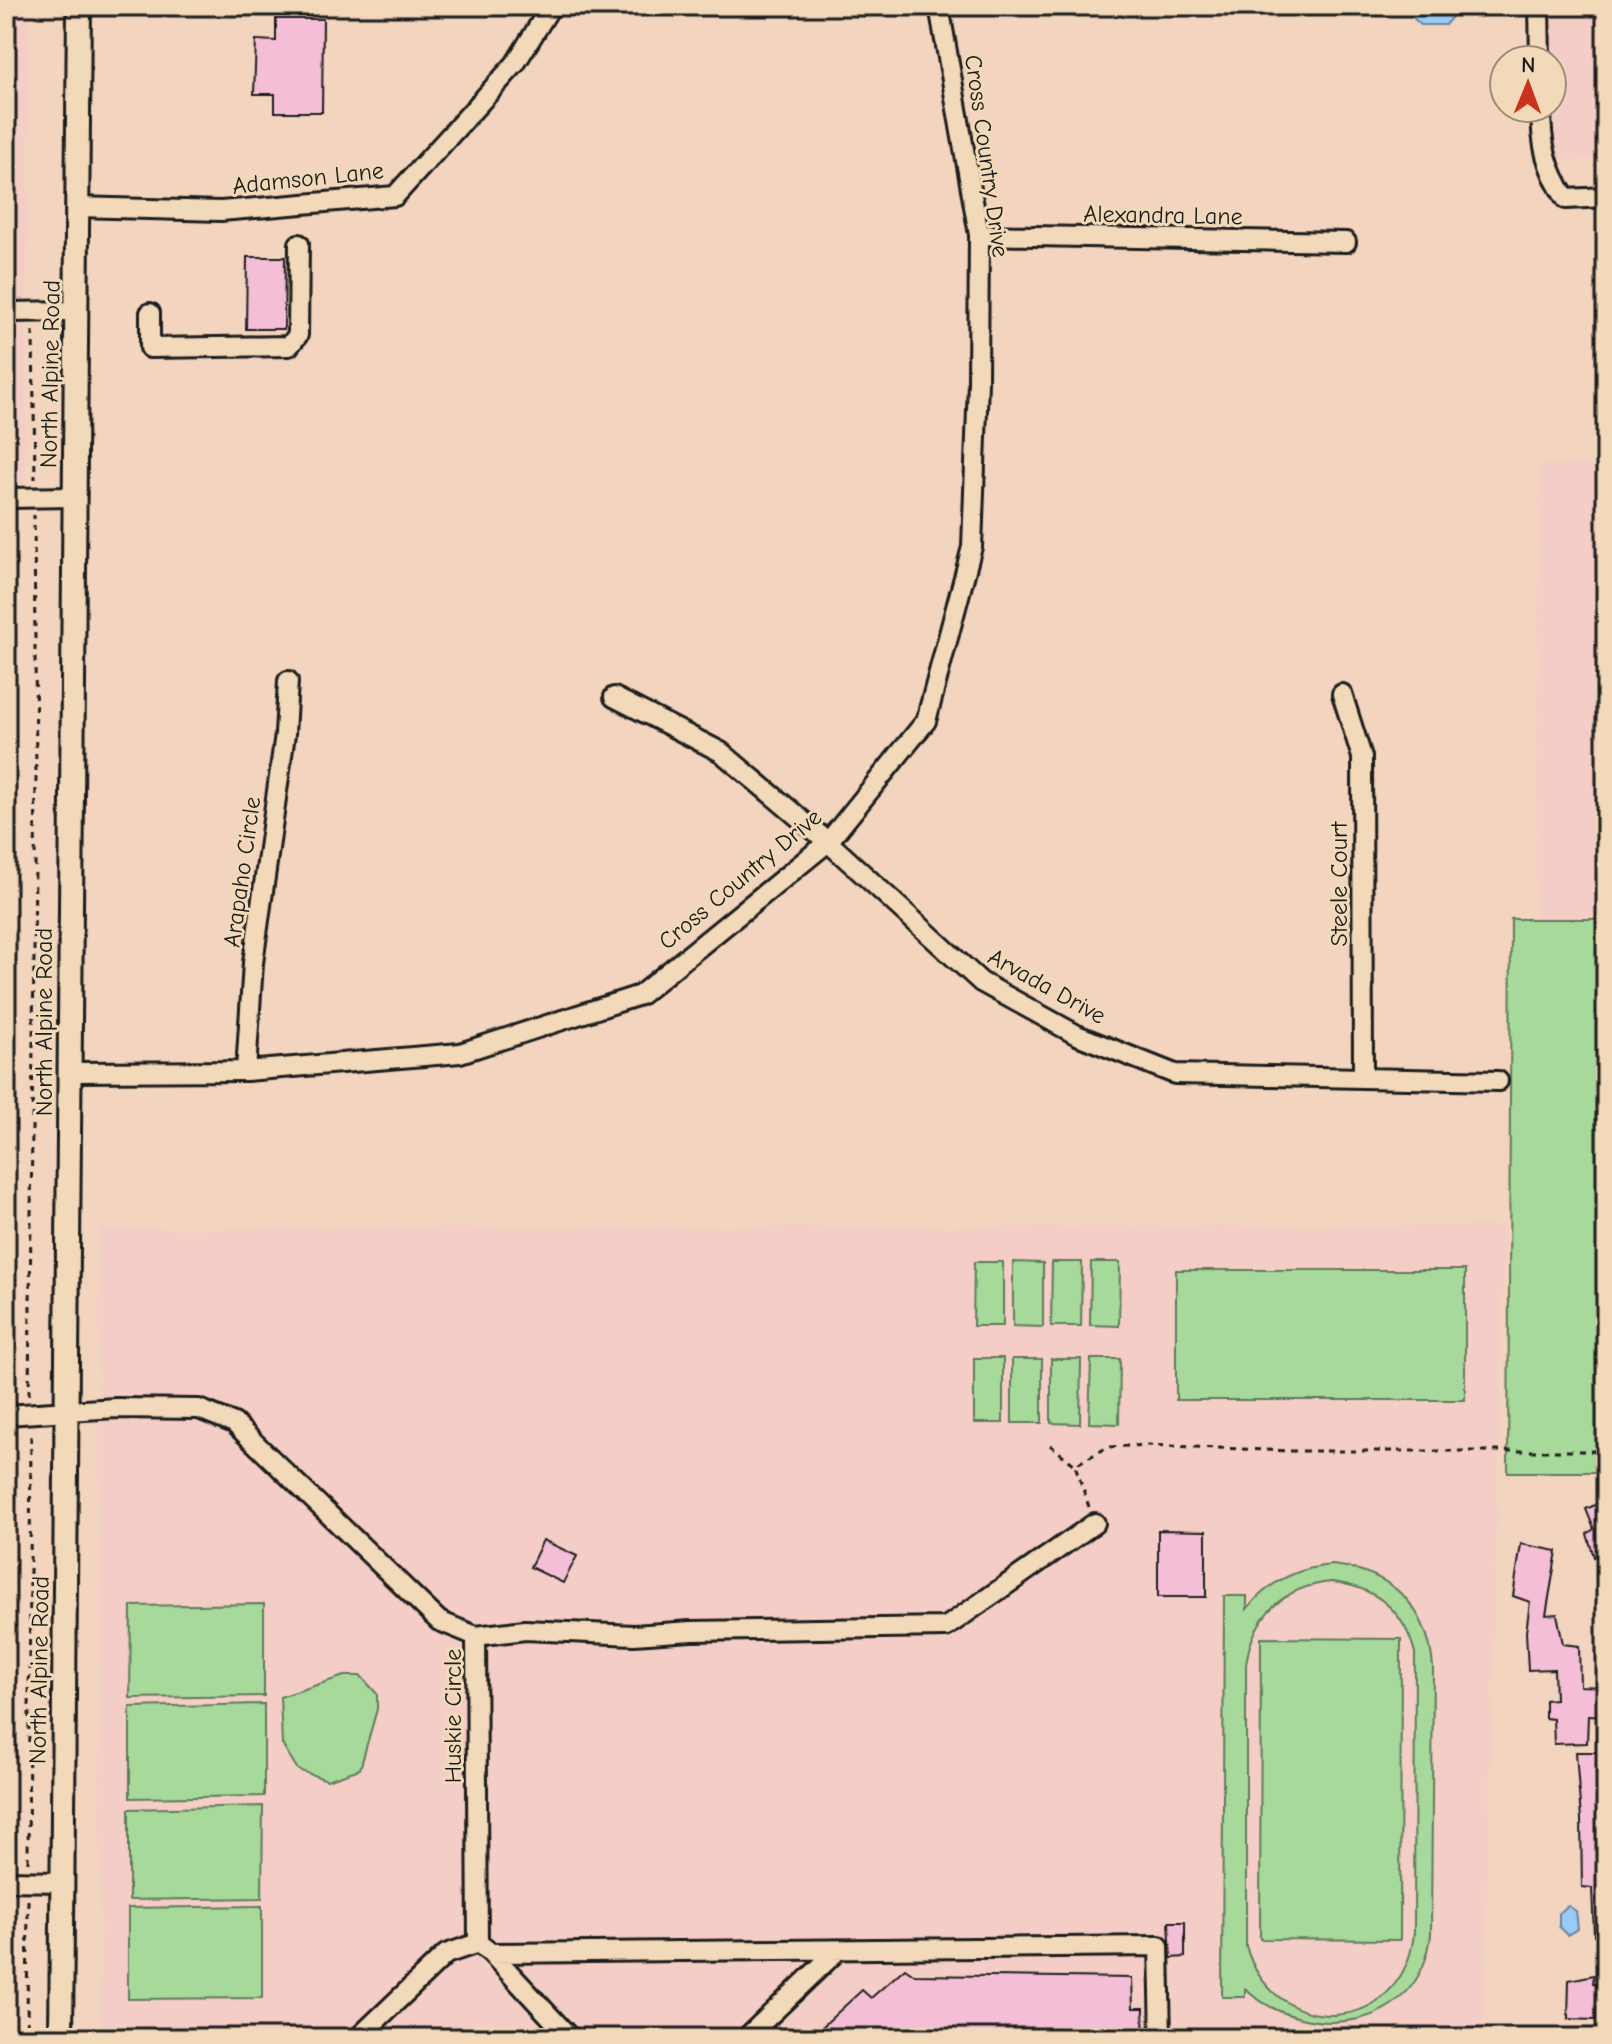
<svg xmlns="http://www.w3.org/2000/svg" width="1612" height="2044" font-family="'Comic Neue',sans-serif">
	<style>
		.built { fill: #f3cdc6 }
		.green { fill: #a6d99a; stroke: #617a5b; stroke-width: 2; fill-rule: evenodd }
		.water { fill: #9acbf6; stroke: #68859f; stroke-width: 2 }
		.building { fill: #f4bed7; stroke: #1c1c1c; stroke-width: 2 }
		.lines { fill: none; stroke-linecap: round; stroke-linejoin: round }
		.minor-casing { stroke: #1c1c1c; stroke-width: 24 }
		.major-casing { stroke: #1c1c1c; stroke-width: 28 }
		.path { stroke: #1c1c1c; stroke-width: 3; stroke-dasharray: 6 6; stroke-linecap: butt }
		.minor { stroke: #f1d9b9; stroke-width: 18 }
		.major { stroke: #f1d9b9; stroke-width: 22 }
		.labels { text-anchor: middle; stroke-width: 6; stroke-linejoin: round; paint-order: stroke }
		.street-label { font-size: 24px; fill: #1c1c1c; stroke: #f1d9b9 }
	</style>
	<rect width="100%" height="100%" fill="#f2d4bf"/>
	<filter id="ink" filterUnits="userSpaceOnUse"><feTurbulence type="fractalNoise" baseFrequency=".0125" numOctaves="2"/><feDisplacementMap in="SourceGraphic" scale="16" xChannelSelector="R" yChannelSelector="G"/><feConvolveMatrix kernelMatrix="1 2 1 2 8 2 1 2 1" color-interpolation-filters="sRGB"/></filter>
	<g filter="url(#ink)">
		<path class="built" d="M6,6H30L24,483H6Z
			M1530,6H1606V160H1531L1530,108H1552V60H1530Z
			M1540,465H1606V923L1536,924Z
			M1504,1226L1483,2038H101L99,1229Z"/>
		<path class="green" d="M1511,919H1606V1472H1508Z
			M974,1262H1003V1326H973Z
			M1013,1262L1043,1263V1327L1013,1326Z
			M1052,1262H1082L1081,1326H1051Z
			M1091,1262H1120L1119,1326L1090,1325Z
			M1176,1270H1465V1400H1176Z
			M974,1358H1003V1423H974Z
			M1012,1359H1042V1423H1012Z
			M1051,1359H1081L1080,1424L1051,1423Z
			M1091,1359H1120L1119,1424L1089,1423Z
			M1332,1565C1392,1571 1428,1607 1433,1667L1431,1934C1421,2033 1306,2044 1245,1989V1997H1222L1224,1596H1247V1609C1269,1581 1297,1568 1332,1565ZM1332,1582C1376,1587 1404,1611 1415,1653L1414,1932C1405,2036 1274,2044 1246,1946V1665C1252,1616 1284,1586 1332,1582Z
			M264,1604V1696L130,1698L131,1606Z
			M1261,1638L1401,1639L1400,1940L1260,1939Z
			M344,1676H361L377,1694V1709L360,1769L327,1780L298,1770L282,1744L280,1697Z
			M264,1704V1796L130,1798V1707Z
			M263,1806L262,1898L129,1900V1809Z
			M262,1906V1998L128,1999V1908Z"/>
		<path class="water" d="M1400,6H1461L1445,25H1421Z
			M1568,1906L1576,1911L1578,1929L1567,1935L1559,1927V1913Z"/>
		<path class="building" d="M276,19H323L322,112H275V94H254L256,40L276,41Z
			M247,257H285L284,329H246Z
			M1606,1500V1557L1603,1554L1594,1557L1587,1534L1594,1529L1586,1509Z
			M1158,1530L1206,1531V1597H1158Z
			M543,1540L577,1556L563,1583L530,1567Z
			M1521,1544L1557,1551L1546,1615L1557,1614L1563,1644L1579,1646L1580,1686L1606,1687V1716L1588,1715L1587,1743L1554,1744L1553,1719L1545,1718V1700L1555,1699L1554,1669L1528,1670L1526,1632L1530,1602L1513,1596Z
			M1576,1752H1606V1935H1594L1592,1888L1582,1887L1581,1819Z
			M1169,1922H1185V1957L1171,1958Z
			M905,1968L915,1975L1132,1978L1133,2008H1144L1143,2038H810L862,1990L871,1998Z
			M1594,1975L1593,1983L1606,1984V2008L1596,2007L1595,2020L1568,2019L1569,1980Z"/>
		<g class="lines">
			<g class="minor-casing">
				<path id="minor" d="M1539,6L1540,60
					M1541,108C1541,145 1546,167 1566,199L1606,197
					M77,207L221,211L395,196L515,64L551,6
					M979,235L1346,242
					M6,312L76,311
					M150,313V348L289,346L298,335L299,244
					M6,498L75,497
					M1342,694L1362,757L1363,1076
					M614,697L721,752L828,842L981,982L1077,1035L1175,1074L1498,1081
					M246,1071L253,963L285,734L288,681
					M70,1072L246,1071L460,1053L640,995L828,842L926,721L972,547L978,382L979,235L939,6
					M6,1415L116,1408L199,1409L234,1423L439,1621L476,1636L478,1943L446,1954L358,2038
					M476,1636L525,1630L634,1635L691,1631L946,1627L1095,1523
					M6,1881L63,1882
					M478,1943L491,1953L1159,1946L1161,2038
					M491,1953L570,2038
					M746,2038L837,1951"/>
			</g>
			<g class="major-casing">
				<path id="major" d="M61,2038L79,6"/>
			</g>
			<path class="path" d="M33,331L35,479
				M29,1395L36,777L34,515
				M1050,1445L1075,1465
				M1089,1507L1075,1465L1108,1447L1148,1445L1289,1451H1606
				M28,1862L31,1430
				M27,2038L28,1898"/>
			<use href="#minor" class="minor"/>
			<use href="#major" class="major"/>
		</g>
	</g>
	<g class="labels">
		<g class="street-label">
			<text transform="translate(987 156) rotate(82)" y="8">Cross Country Drive</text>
			<text transform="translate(308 178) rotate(-6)" y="8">Adamson Lane</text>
			<text transform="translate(1163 215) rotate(1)" y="8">Alexandra Lane</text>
			<text transform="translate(50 374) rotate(-89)" y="8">North Alpine Road</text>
			<text transform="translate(242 872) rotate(-82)" y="8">Arapaho Circle</text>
			<text transform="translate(740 879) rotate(-40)" y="8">Cross Country Drive</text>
			<text transform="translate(1339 884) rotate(-90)" y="8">Steele Court</text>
			<text transform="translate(1047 986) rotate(29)" y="8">Arvada Drive</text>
			<text transform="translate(44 1022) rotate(-90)" y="8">North Alpine Road</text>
			<text transform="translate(39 1670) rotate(-89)" y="8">North Alpine Road</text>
			<text transform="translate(453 1716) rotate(-90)" y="8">Huskie Circle</text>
		</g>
	</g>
	<rect width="1612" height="2044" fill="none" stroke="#f1d9b9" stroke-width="32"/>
	<rect x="16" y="16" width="1580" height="2012" fill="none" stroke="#1c1c1c" stroke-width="3" filter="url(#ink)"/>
	<g transform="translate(1528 84) rotate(1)"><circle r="38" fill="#f1d9b9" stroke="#9c8d7a" stroke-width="2"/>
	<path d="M0-6L14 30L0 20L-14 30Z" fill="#c8321e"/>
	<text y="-12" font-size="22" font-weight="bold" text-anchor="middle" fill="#1c1c1c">N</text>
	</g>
</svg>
